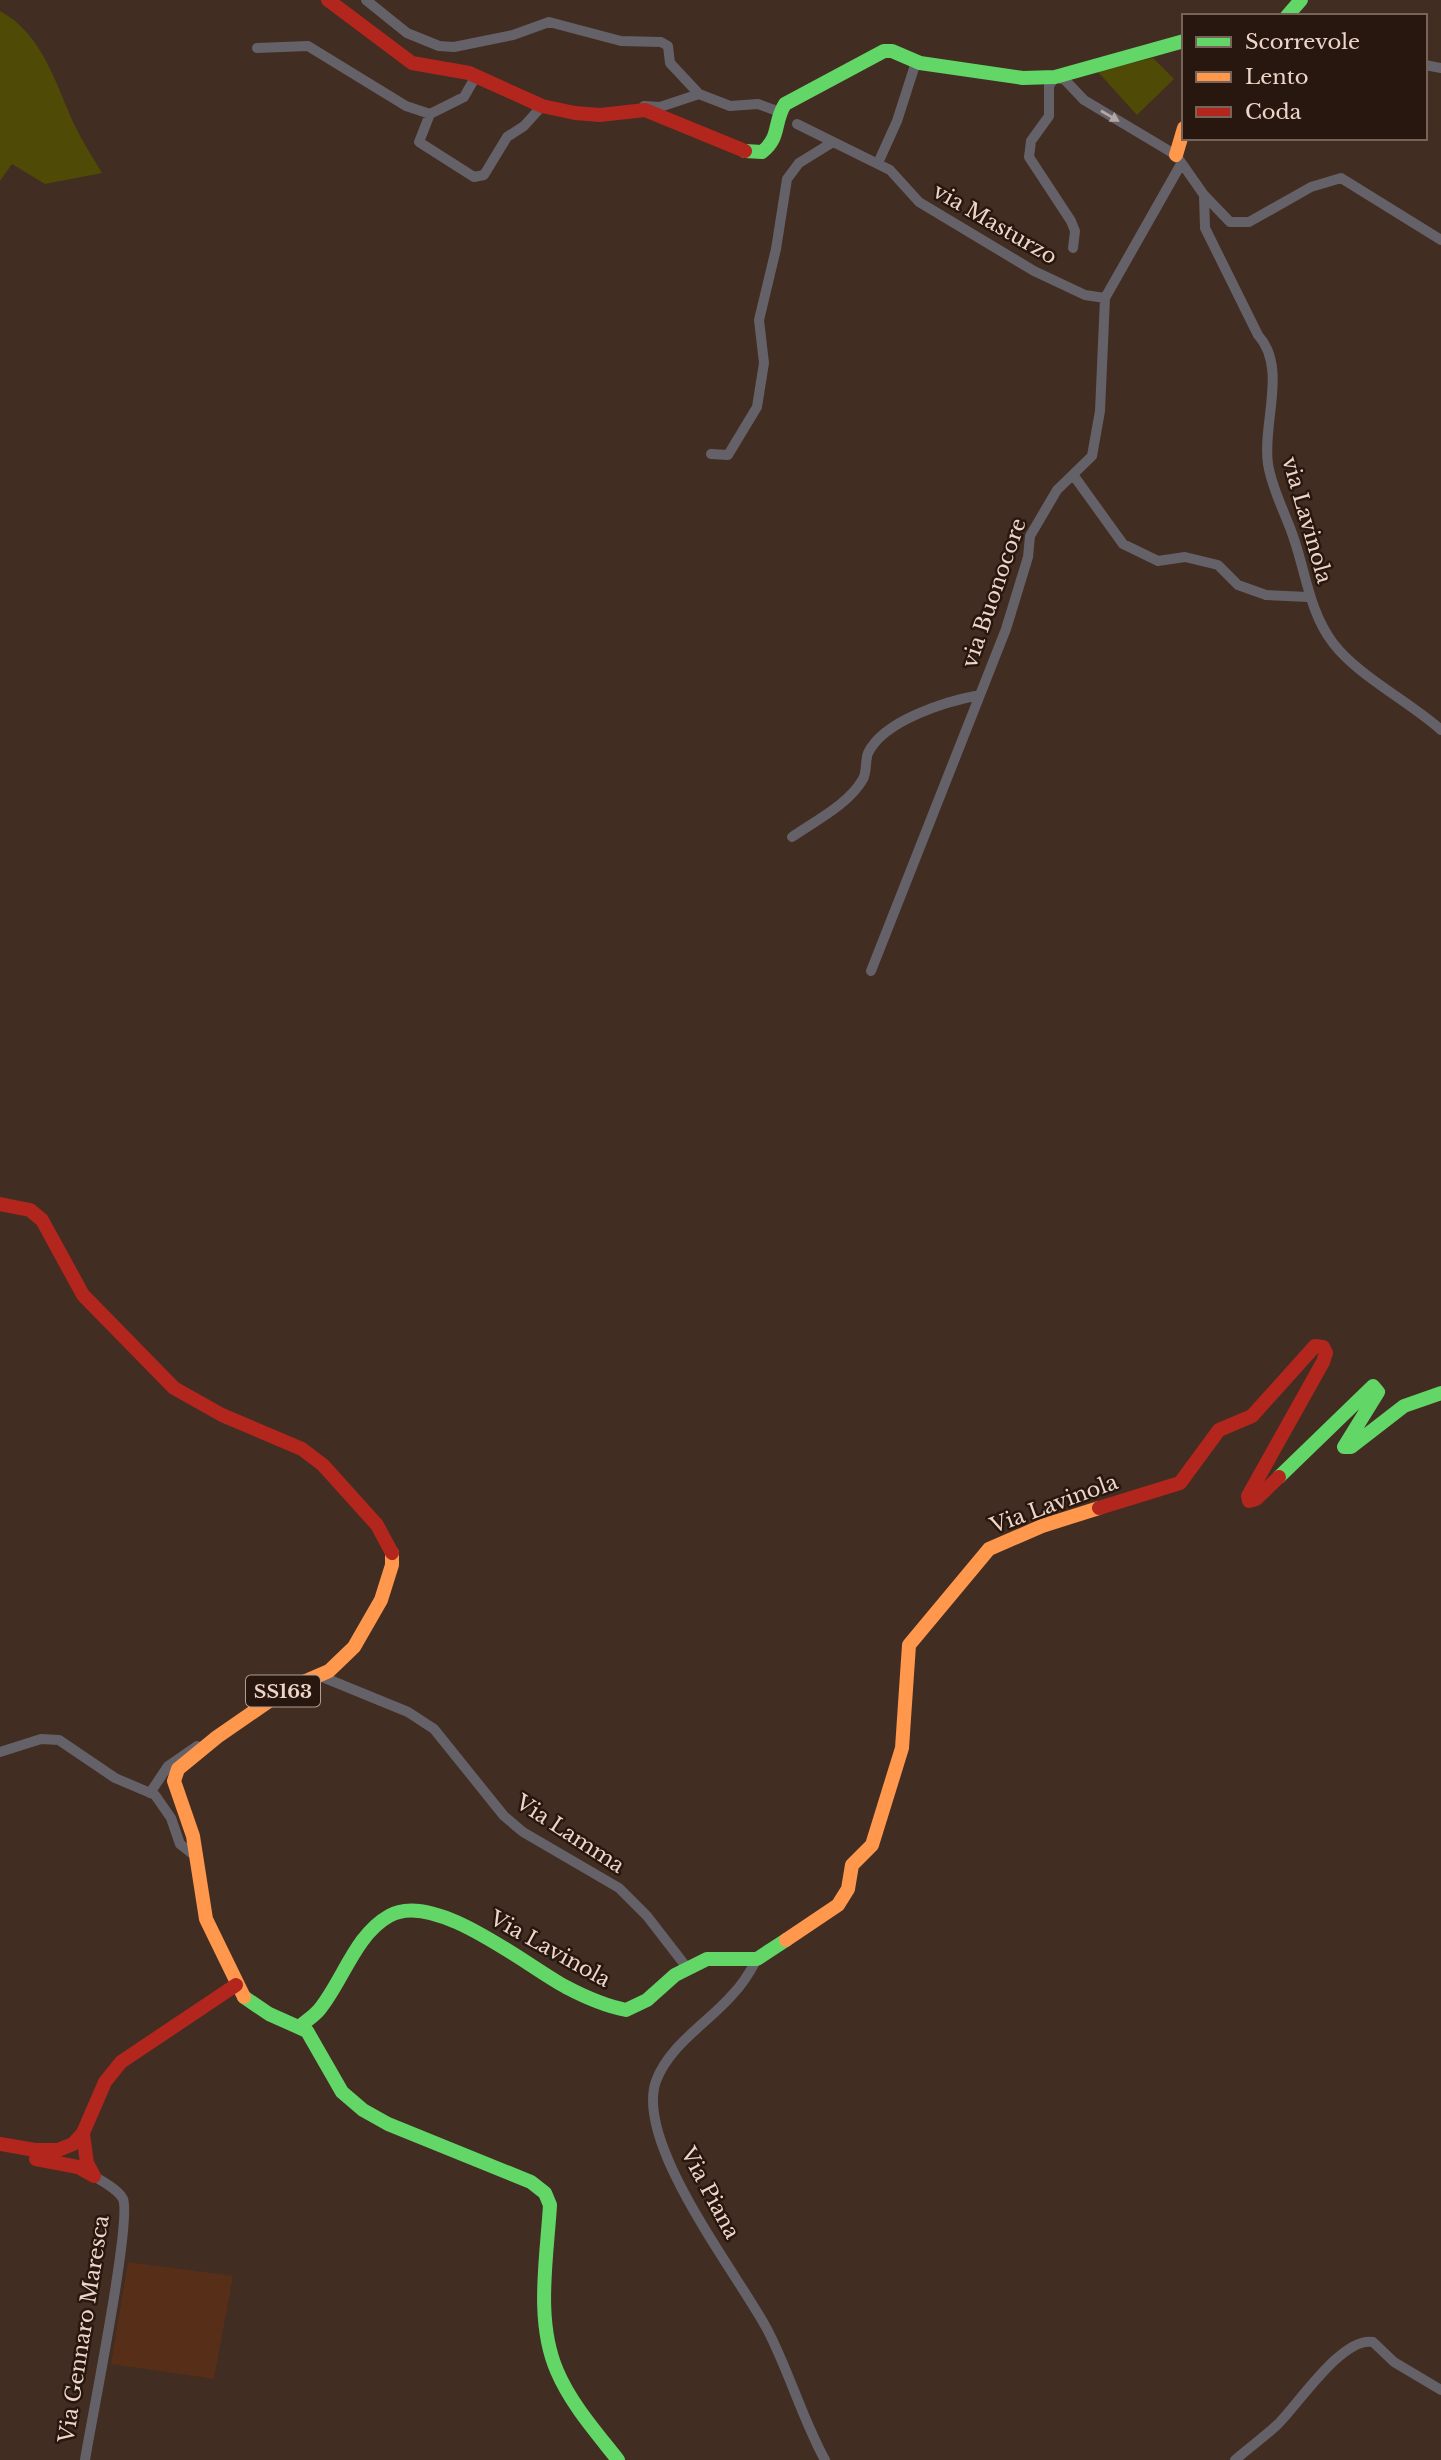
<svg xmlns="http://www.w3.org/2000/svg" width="1441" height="2460" font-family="'Libre Baskerville',serif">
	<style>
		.built { fill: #572e18 }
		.green { fill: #4f4a05 }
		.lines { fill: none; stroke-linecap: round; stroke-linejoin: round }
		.street { stroke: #656168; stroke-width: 10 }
		.fast { stroke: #63d668; stroke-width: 14 }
		.slow { stroke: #ff974d; stroke-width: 14 }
		.jam { stroke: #b3261e; stroke-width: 14 }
		.oneway { fill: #b7a7a2 }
		.labels { text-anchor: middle; stroke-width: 5; stroke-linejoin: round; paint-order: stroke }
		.shield { fill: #28170e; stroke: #b39c91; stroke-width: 2 }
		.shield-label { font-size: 19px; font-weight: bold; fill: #eed5c9 }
		.street-label { font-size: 21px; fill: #eed5c9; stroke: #28170e }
	</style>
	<rect width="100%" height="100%" fill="#412d22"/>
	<path class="built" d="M128,2262L233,2276L214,2379L111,2364Z"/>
	<path class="green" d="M0,11C43,34 56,85 75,126C83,142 93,158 102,173L45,184L12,164L0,181Z
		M1153,58L1174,79L1137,115L1097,71Z"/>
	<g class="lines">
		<path class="street" d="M366,0L407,33L439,46L454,47L513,35L549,22L621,41L661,42L668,46L670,63L699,94L730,106L758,104L780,112
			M257,48L308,46L406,106L430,114L464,97L476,76
			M1425,65L1441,68
			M644,106L660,107L699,94
			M430,114L419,142L474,177L484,175L507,137L524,126L542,106
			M797,124L890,170L919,202L1034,271L1085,295L1105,298
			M878,163L897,121L916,62
			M1204,195L1205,228L1258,335C1288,368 1262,423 1268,464C1272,490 1286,514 1294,539C1306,574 1310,613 1333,643C1358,676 1410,702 1441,730
			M1073,248L1075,231L1071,221L1029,157L1031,141L1049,116V86L1055,77L1065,80L1084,100L1176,155L1204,195L1230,222H1249L1311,187L1341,178L1441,240
			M711,454L728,455L757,407L764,363L759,320L776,249L787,179L799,163L833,142
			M1074,476L1123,544L1158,561L1185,557L1218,565L1238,585L1266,595L1308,597
			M792,837C815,821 849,804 863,779C867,772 865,761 868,753C884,720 947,701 980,695
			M871,971L1006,629L1028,557L1030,536L1057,490L1092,456L1100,411L1105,298L1181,164
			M320,1676L408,1712L434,1729L504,1816L523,1832L619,1888L647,1916L688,1969
			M0,1752L41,1739L59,1740L115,1778L155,1795L171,1818L180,1844L194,1855
			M150,1793L168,1766L197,1746
			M757,1959C750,1972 743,1984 733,1994C708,2023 670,2044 656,2081C634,2143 737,2273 767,2329C789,2371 802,2418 825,2460
			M85,2460C91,2422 132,2221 123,2199C118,2189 103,2182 94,2176
			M1235,2460C1249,2448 1264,2437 1277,2425C1298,2405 1342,2336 1373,2342L1394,2362L1441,2390"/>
		<path class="fast" d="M1287,16L1301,0
			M745,151L762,152C781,137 773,123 785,104L884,51H892L920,63L1023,78L1055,77L1184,41
			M1279,1477L1373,1386L1378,1392L1344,1447H1351L1404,1406L1441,1393
			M244,1997L269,2014L307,2031L342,2092L363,2110L388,2124L531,2182L545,2193L550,2205C547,2258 535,2320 557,2371C571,2404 596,2432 618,2460
			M299,2027C306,2021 314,2016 319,2010C343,1981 355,1935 389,1916C434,1889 528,1967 566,1987C585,1997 606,2006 626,2010L647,2000L675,1975L707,1959H757L786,1940"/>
		<path class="slow" d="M1176,155L1184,128
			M786,1940L838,1905L848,1889L852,1865L872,1845L902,1748L909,1645L989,1549L1042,1526L1099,1508
			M244,1997L206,1919L193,1836L174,1781L178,1769L217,1737L285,1690L329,1671L354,1647L381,1600L392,1565V1553"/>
		<path class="jam" d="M328,0L412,63L469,73L542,106L575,113L600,115L645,110L745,151
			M0,1204L30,1210L42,1220L83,1295L174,1388L222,1415L302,1449L323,1465L377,1525L392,1553
			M1099,1508L1180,1483L1219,1430L1252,1416L1315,1346L1323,1347L1326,1353L1323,1362L1248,1496L1249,1501L1256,1499L1279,1477
			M83,2134L87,2163L94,2176
			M0,2144L35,2150H58L73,2144L83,2133L105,2082L121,2062L236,1985
			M36,2159L78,2167L94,2176"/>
	</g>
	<defs><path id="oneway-solid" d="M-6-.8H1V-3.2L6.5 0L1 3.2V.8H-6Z" transform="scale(1.75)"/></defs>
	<use class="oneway" href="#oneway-solid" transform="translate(1110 116) rotate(30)"/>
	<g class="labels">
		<rect class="shield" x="246" y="1675.5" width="74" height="31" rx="5"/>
		<g class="shield-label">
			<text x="283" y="1698">SS163</text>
		</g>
		<g class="street-label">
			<text transform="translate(995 224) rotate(30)" y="7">via Masturzo</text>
			<text transform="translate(1307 520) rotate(74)" y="7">via Lavinola</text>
			<text transform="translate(994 593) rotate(-71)" y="7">via Buonocore</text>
			<text transform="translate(1054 1504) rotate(-20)" y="7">Via Lavinola</text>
			<text transform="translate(570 1834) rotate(33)" y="7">Via Lamma</text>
			<text transform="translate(550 1949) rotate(29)" y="7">Via Lavinola</text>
			<text transform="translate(710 2193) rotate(62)" y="7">Via Piana</text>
			<text transform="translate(84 2329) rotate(-81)" y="7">Via Gennaro Maresca</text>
		</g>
	</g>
	<rect x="1182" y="14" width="245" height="126" fill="#28170e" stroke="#776359" stroke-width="2"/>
	<rect x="1196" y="37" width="35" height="10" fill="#63d668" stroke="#776359" stroke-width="2"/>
	<text x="1245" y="49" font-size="21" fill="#eed5c9">Scorrevole</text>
	<rect x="1196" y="72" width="35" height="10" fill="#ff974d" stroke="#776359" stroke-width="2"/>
	<text x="1245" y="84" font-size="21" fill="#eed5c9">Lento</text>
	<rect x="1196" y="107" width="35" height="10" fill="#b3261e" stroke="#776359" stroke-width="2"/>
	<text x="1245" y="119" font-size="21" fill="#eed5c9">Coda</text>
</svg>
